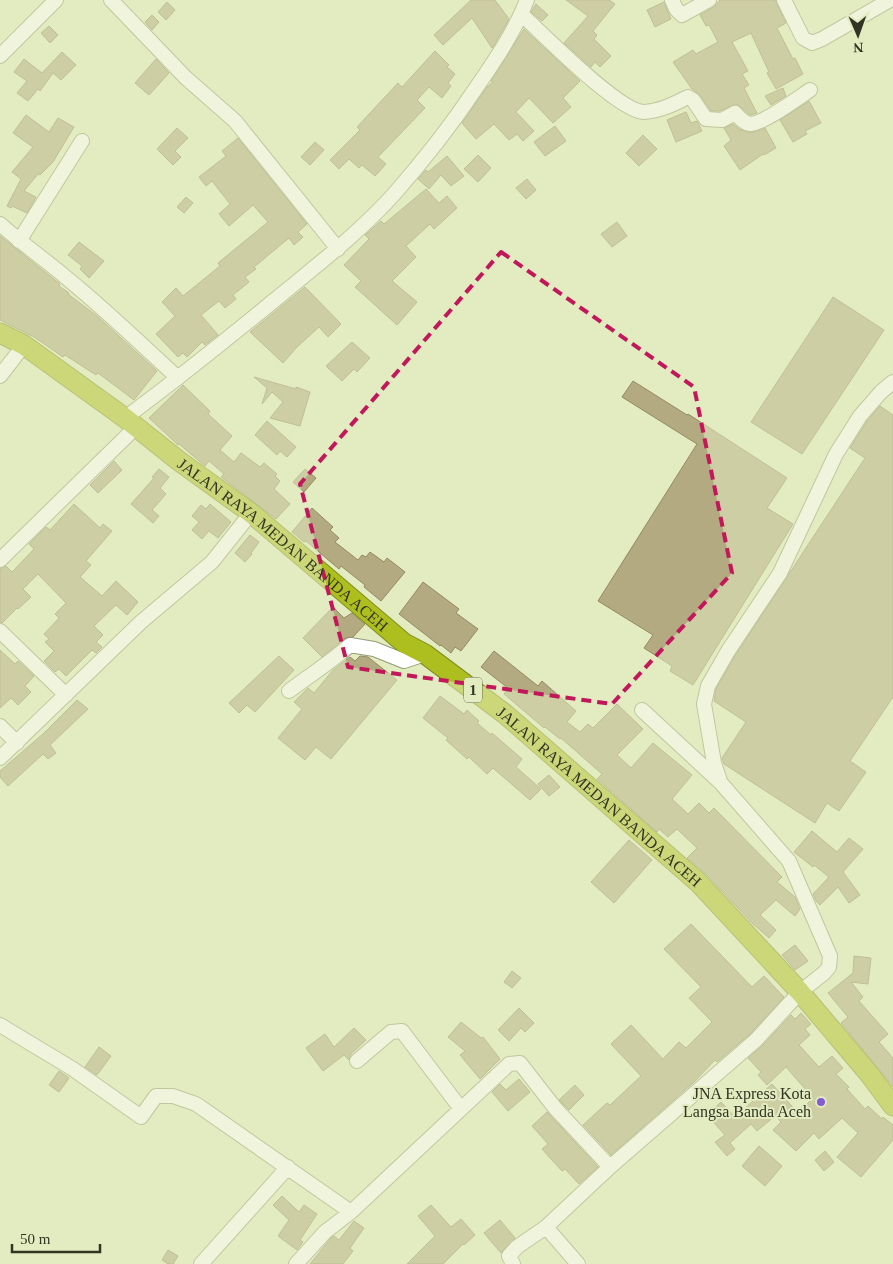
<svg xmlns="http://www.w3.org/2000/svg" width="893" height="1264" font-family="'Times New Roman',serif">
	<style>
		.building { fill: #b4aa81; stroke: #938a62 }
		.lines { fill: none; stroke-linecap: round; stroke-linejoin: round }
		.minor-casing { stroke: #959c74; stroke-width: 16 }
		.highway-casing { stroke: #828e20; stroke-width: 21 }
		.minor { stroke: #fff; stroke-width: 14 }
		.highway { stroke: #adbe1f; stroke-width: 19 }
		.marked { fill: none; stroke: #c2185b; stroke-width: 4; stroke-dasharray: 10 6; stroke-linejoin: round }
		.poi-dot { fill: #855bd5; stroke: #e3ebc1; stroke-width: 2 }
		.labels { text-anchor: middle; stroke-width: 4; stroke-linejoin: round; paint-order: stroke }
		.shield { fill: #e3ebc1; stroke: #666b52; stroke-width: 1 }
		.shield-label { font-size: 15px; font-weight: bold; fill: #313423 }
		.street-label { font-size: 16px; fill: #313423; stroke: #e3ebc1 }
		.poi-label { font-size: 16px; fill: #313423; stroke: #e3ebc1; text-anchor: end }
	</style>
	<rect width="100%" height="100%" fill="#e3ebc1"/>
	<path class="building" d="M471,0H495L509,19L493,47L492,48L472,18L443,45L434,35Z
		M566,0H609L615,4L593,31L597,35L594,39L611,56L600,67L595,62L591,67L564,43L588,16Z
		M720,0H775L786,23L777,28L793,59L795,58L803,74L776,89L767,73L769,72L751,33L732,42L748,71L742,74L749,85L744,88L757,113L754,114L750,115L741,107L736,104L720,111H711L700,95L692,89L673,62L693,50L696,54L718,42L709,25L706,26L700,15L714,7Z
		M167,2L175,10L166,20L158,12Z
		M664,2L671,19L655,27L647,10Z
		M536,4L548,15L542,21L531,12Z
		M152,15L159,22L152,30L145,22Z
		M49,26L58,35L50,43L41,33Z
		M524,29L580,81L563,98L571,107L553,123L529,98L516,112L534,131L523,141L517,134L509,140L494,124L476,139L462,123L487,87L493,82L491,81Z
		M435,51L449,65L447,67L455,74L448,83L451,86L442,98L429,87L417,100L425,108L378,157L386,164L375,176L362,165L359,168L349,159L339,169L330,160L360,130L357,127L398,83L402,87Z
		M62,52L76,65L61,80L53,73L40,91L38,89L28,101L17,93L27,81L14,72L24,59L42,73Z
		M156,59L169,73L149,95L135,83Z
		M783,88L786,96L771,105L765,96Z
		M809,101L821,123L805,131L807,134L793,142L780,120Z
		M686,112L691,123L697,121L702,131L676,142L667,120Z
		M26,115L49,132L58,118L74,127L53,162L40,175L38,174L24,191L36,197L27,213L12,206L11,208L7,206L21,179L12,172L33,147L13,133Z
		M733,124L739,129L747,132H753L765,128L776,148L764,155L763,154L740,170L724,146L731,140L724,128Z
		M555,126L566,141L545,156L534,142Z
		M177,128L188,138L175,151L181,157L173,165L157,149Z
		M643,135L657,149L639,166L626,153Z
		M238,138L307,224L298,232L303,237L294,245L289,238L254,267L256,269L245,277L249,282L233,295L236,299L225,308L219,301L201,315L218,335L205,345L202,342L187,357L183,353L178,357L156,334L175,316L162,302L176,288L183,296L220,266L218,263L268,222L253,205L229,226L219,214L230,204L212,181L206,186L199,177L226,156L222,151Z
		M315,142L324,150L310,165L301,157Z
		M478,155L491,168L478,182L464,169Z
		M447,156L464,176L451,186L441,175L429,189L418,179L426,170L428,172Z
		M527,179L536,190L526,199L516,188Z
		M426,189L439,203L447,196L457,208L434,229L430,224L406,246L416,257L392,281L417,302L397,325L355,287L361,281L344,265L369,239L365,235L381,221L384,224Z
		M186,197L193,203L184,213L177,207Z
		M617,222L627,236L612,247L601,234Z
		M0,236L60,284L59,286L69,293L68,294L97,316L157,371L134,400L98,373L96,375L65,355L63,357L34,337L0,320Z
		M79,242L104,261L89,278L80,269L82,266L68,255Z
		M305,287L341,324L328,337L319,327L296,348L283,363L250,332Z
		M833,297L884,330L802,454L751,422Z
		M352,342L370,358L357,372L354,369L342,381L326,366Z
		M254,377L296,389V387L310,392L300,426L270,418L283,402L272,392L262,404L267,388Z
		M633,381L687,415L688,414L787,478L767,508L793,524L693,685L670,671L672,666L644,648L653,635L598,601L697,444L622,397Z
		M183,385L210,411L208,414L232,436L220,450L234,462L241,453L260,467L264,463L277,474L275,476L280,481L274,489L290,504L276,519L221,477L224,474L209,461L205,466L179,444L178,445L149,418Z
		M880,406L893,415V697L850,761L866,772L839,811L827,803L815,823L724,764L722,758L746,722L714,701L716,689L735,656L865,458L850,448L867,421Z
		M267,421L296,447L287,457L280,451L277,455L255,435Z
		M114,461L122,470L98,493L90,485Z
		M159,469L169,477L160,488L166,494L152,510L159,516L153,523L131,504L154,478L152,477Z
		M305,469L316,478L304,492L293,482Z
		M74,504L100,528L103,524L112,531L86,561L91,565L80,577L102,596L116,581L138,602L127,615L116,605L94,626L103,635L96,642L102,647L96,653L92,650L66,676L59,669L55,672L44,661L54,651L45,642L49,639L44,634L59,618L55,614L66,603L38,574L23,589L31,597L18,609L17,608L2,623L0,622V569L6,566L12,572L34,549L29,544L46,527L50,530Z
		M210,504L231,522L218,538L209,531L202,539L192,530L199,522L192,516L201,505L206,509Z
		M312,508L333,527L330,530L339,538L335,542L358,560L362,555L366,557L370,552L384,562L387,558L405,572L381,601L364,587L365,585L341,566L339,569L306,541L304,542L292,532Z
		M250,535L259,542L251,553L252,554L245,562L235,553Z
		M423,582L459,609L456,613L478,629L461,651L455,647L451,653L441,645L440,646L399,614Z
		M333,607L344,618L352,613L365,624L353,637L345,638L322,657L303,638Z
		M0,650L15,664L18,661L34,676L25,686L31,692L18,705L11,698L0,708Z
		M494,651L538,686L542,681L576,711L567,722L580,732L588,724L593,728L617,704L643,729L617,755L631,768L653,743L692,775L672,799L688,814L699,803L709,813L714,808L782,877L777,882L795,897L800,909L795,916L776,900L760,915L776,930L769,938L752,923L707,875L687,858L697,848L677,829L668,837L659,829L657,832L597,779L602,774L561,738L560,739L545,727L544,728L504,694L508,688L481,667Z
		M279,656L294,670L255,712L247,705L239,713L229,703Z
		M360,656L368,657L397,680L331,759L316,747L305,760L278,738L302,709L294,702L308,688L314,693L333,670L350,657L355,661Z
		M440,696L464,714L467,710L479,721L477,723L491,735L492,733L522,759L516,767L541,789L530,800L493,768L487,774L469,757L467,759L446,740L448,738L423,718Z
		M77,700L88,709L50,745L56,753L48,759L43,754L8,786L0,777V771L43,734Z
		M549,775L560,787L549,796L538,784Z
		M812,831L837,852L849,838L863,849L843,872L860,895L849,903L838,887L820,905L816,901L813,894L829,877L814,865L813,867L794,852Z
		M629,840L652,860L614,903L591,882Z
		M691,924L752,987L764,976L784,997L750,1034L717,1062L715,1060L693,1083L611,1155L583,1125L607,1103L610,1105L641,1076L611,1044L631,1025L663,1059L679,1042L686,1048L712,1022L689,998L701,987L664,949Z
		M795,945L808,961L795,970L782,955Z
		M854,956L871,958L868,984L851,982L863,997L859,1001L888,1034L879,1042L893,1058V1087L841,1023L848,1017L828,993L853,973Z
		M512,971L521,978L512,988L504,982Z
		M519,1008L534,1023L525,1032L521,1028L509,1041L498,1030Z
		M801,1013L811,1024L805,1029L810,1035L799,1045L819,1067L832,1056L843,1068L836,1074L849,1087L847,1089L865,1109L868,1106L882,1119L883,1117L893,1125V1140L861,1177L837,1157L858,1133L842,1118L819,1139L814,1133L796,1151L773,1130L781,1122L775,1116L757,1131L751,1124L730,1143L735,1149L727,1156L715,1142L725,1135L707,1115L721,1102L735,1117L772,1084L798,1113L813,1098L786,1067L767,1085L758,1075L761,1072L748,1058L762,1046L791,1015L795,1019Z
		M461,1022L481,1038L483,1037L500,1059L480,1079L460,1055L465,1051L448,1037Z
		M354,1028L366,1040L351,1054L349,1060L344,1055L323,1071L306,1048L325,1034L334,1047Z
		M99,1047L111,1056L97,1075L85,1067Z
		M59,1071L69,1078L59,1092L49,1085Z
		M519,1079L530,1092L508,1111L492,1092L500,1084L506,1090Z
		M575,1085L584,1095L569,1110L559,1100Z
		M547,1112L598,1167L579,1184L565,1169L562,1171L542,1149L548,1144L532,1126Z
		M759,1146L782,1166L765,1186L742,1166Z
		M825,1151L834,1162L824,1171L815,1160Z
		M282,1196L299,1212L304,1205L317,1214L300,1240L303,1242L297,1250L278,1236L289,1220L273,1205Z
		M431,1205L451,1227L461,1219L475,1235L464,1245L463,1244L443,1264H407L435,1236L418,1216Z
		M500,1220L515,1238L501,1253L484,1233Z
		M354,1221L364,1228L350,1248L353,1251L343,1264H310L331,1238L334,1236L339,1240Z
		M168,1250L178,1256L173,1264H168L162,1260Z"/>
	<g class="lines">
		<g class="minor-casing">
			<path id="minor" d="M111,0L186,78L235,121L338,249
				M672,0L676,9L682,15L709,0
				M784,0L803,38L812,43L822,39L890,0
				M521,14C542,33 619,112 644,112C660,111 674,104 688,97L693,100L706,119L722,120L735,113C739,117 744,124 751,124C764,123 798,98 810,90
				M0,56L56,0
				M0,224C22,244 46,260 69,280C107,311 142,345 178,378
				M19,241L82,141
				M0,376L24,345
				M125,418C179,378 231,336 282,294C321,262 362,230 395,193C423,161 450,127 474,91C494,62 514,33 527,0
				M0,560L136,427
				M0,631L66,695
				M289,691C310,675 331,662 350,645L374,649L404,661L425,654
				M0,726L17,743
				M0,758L141,622L212,562L251,513
				M720,781L714,763L704,704L708,686L728,651L780,573L836,454L860,416L881,392L893,382
				M0,1025L73,1069L141,1117L156,1096H173L196,1104L351,1212
				M357,1061L391,1032L402,1031L461,1109
				M546,1227L578,1264
				M201,1264L288,1167
				M296,1264L325,1232L351,1212L509,1064L520,1063L555,1108L610,1167
				M513,1264L509,1256L517,1247L546,1227L610,1167L756,1040L800,992L824,973L829,967L830,956L789,861L720,782L642,710"/>
		</g>
		<g class="highway-casing">
			<g id="highway">
				<path id="s1" d="M0,333L24,345L125,418L179,461L251,513L404,643L425,654L505,714L699,883L800,992L870,1075L893,1106"/>
			</g>
		</g>
		<use href="#minor" class="minor"/>
		<use href="#highway" class="highway"/>
	</g>
	<path d="M0 0H893V1264H0ZM501,252L694,387L732,573L612,704L348,667L300,484Z" fill="#e3ebc1" fill-opacity=".55" fill-rule="evenodd"/>
	<path class="marked" d="M501,252L694,387L732,573L612,704L348,667L300,484Z"/>
	<circle class="poi-dot" cx="821" cy="1102" r="5"/>
	<g class="labels">
		<rect class="shield" x="464" y="677.5" width="18" height="25" rx="4"/>
		<g class="shield-label">
			<text x="473" y="695">1</text>
		</g>
		<g class="street-label">
			<text dy="6" stroke="none"><textPath href="#s1" startOffset="354">JALAN RAYA MEDAN BANDA ACEH</textPath></text>
			<text dy="6" stroke="none"><textPath href="#s1" startOffset="759">JALAN RAYA MEDAN BANDA ACEH</textPath></text>
		</g>
		<g class="poi-label">
			<text x="811" y="1099">JNA Express Kota<tspan x="811" dy="18">Langsa Banda Aceh</tspan></text>
		</g>
	</g>
	<g transform="translate(858 35) rotate(178)" stroke="#e3ebc1" stroke-width="4" paint-order="stroke">
	<path d="M0-4L9 19L0 12L-9 19Z" fill="#313423"/>
	<text y="-8" font-size="14" font-weight="bold" text-anchor="middle" fill="#313423">N</text>
	</g>
	<path d="M12 1244v8h88v-8" fill="none" stroke="#313423" stroke-width="2.5"/>
	<text x="20" y="1244" font-size="15" fill="#313423" stroke="#e3ebc1" stroke-width="4" paint-order="stroke">50 m</text>
</svg>
